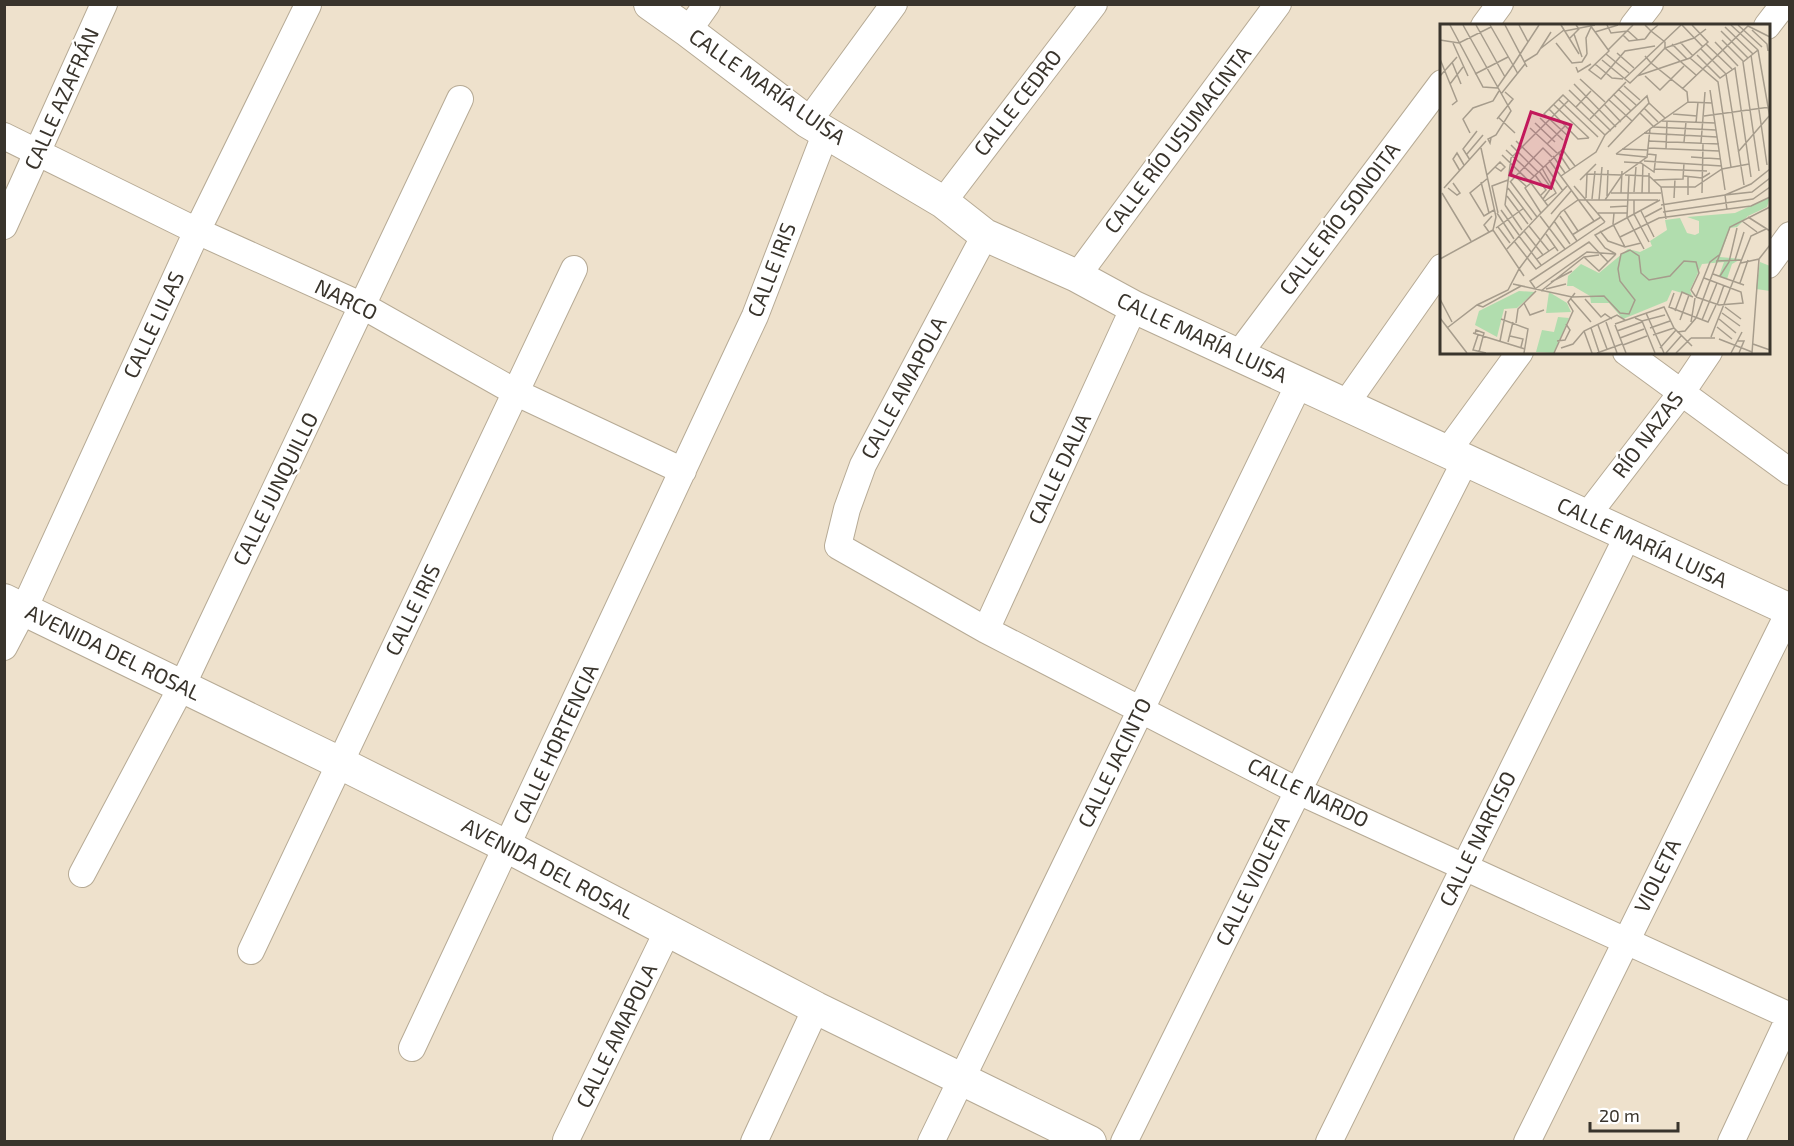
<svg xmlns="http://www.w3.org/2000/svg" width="1794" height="1146" font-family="'Exo 2',sans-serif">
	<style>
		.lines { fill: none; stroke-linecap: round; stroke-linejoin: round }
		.minor-casing { stroke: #b6aa95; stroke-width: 28 }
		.tertiary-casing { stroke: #b6aa95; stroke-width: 34 }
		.minor { stroke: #fff; stroke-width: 26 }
		.tertiary { stroke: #fff; stroke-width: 32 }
		.labels { text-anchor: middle; stroke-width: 5; stroke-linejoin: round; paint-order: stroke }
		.street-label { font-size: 21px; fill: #39342c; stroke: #fff }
		.inset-road { fill: none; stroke: #a69c8c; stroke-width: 1.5 }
		.view { fill: #c2185b; fill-opacity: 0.15; stroke: #c2185b; stroke-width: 3 }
		.inset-edge { fill: none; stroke: #39342c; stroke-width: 3 }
	</style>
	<rect width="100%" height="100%" fill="#eee1cc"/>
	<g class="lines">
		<g class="minor-casing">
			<path id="minor" d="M1484,26L1500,4
				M1633,26L1650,4
				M1767,26L1784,4
				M688,31L707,4
				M808,122L894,4
				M4,136L197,231L363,306L517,393L683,471
				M943,202L1094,4
				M4,226L104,4
				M985,235L863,465L847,509L838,546L986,630L1298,791L1790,1016
				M1768,265L1790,235
				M1077,276L1278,4
				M1626,352L1790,472
				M1238,355L1442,83
				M1345,405L1442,267
				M1447,452L1520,352
				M1586,517L1682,392L1709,352
				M986,630L1134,307
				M4,647L24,609L197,231L308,5
				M82,874L182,686L460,99
				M251,951L574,269
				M412,1048L755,316L826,132
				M566,1140L667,932
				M754,1142L816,1008
				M931,1142L1299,384
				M1124,1142L1298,791L1465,461
				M1329,1142L1627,537
				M1527,1142L1789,612
				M1731,1142L1790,1016"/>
		</g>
		<g class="tertiary-casing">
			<path id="tertiary" d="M650,4L688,31L808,122L943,202L985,235L1077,276L1134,307L1790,610
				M4,600L340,763L508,847L816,1008L1090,1142"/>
		</g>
		<use href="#minor" class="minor"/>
		<use href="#tertiary" class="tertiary"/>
	</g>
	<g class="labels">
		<g class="street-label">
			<text transform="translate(767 87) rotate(35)" y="7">CALLE MARÍA LUISA</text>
			<text transform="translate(62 99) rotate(-66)" y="7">CALLE AZAFRÁN</text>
			<text transform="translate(1018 103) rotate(-52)" y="7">CALLE CEDRO</text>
			<text transform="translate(1178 140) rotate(-53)" y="7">CALLE RÍO USUMACINTA</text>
			<text transform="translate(1340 219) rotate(-53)" y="7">CALLE RÍO SONOITA</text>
			<text transform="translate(772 270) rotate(-69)" y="7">CALLE IRIS</text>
			<text transform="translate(346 300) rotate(26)" y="7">NARCO</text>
			<text transform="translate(154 325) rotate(-65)" y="7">CALLE LILAS</text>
			<text transform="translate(1202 338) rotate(25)" y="7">CALLE MARÍA LUISA</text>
			<text transform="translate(904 388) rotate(-62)" y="7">CALLE AMAPOLA</text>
			<text transform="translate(1648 435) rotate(-53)" y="7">RÍO NAZAS</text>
			<text transform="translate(1060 469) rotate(-65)" y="7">CALLE DALIA</text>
			<text transform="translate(276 489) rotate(-64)" y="7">CALLE JUNQUILLO</text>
			<text transform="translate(1642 543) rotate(25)" y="7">CALLE MARÍA LUISA</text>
			<text transform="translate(413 610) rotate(-64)" y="7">CALLE IRIS</text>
			<text transform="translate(113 653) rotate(26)" y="7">AVENIDA DEL ROSAL</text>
			<text transform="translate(556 744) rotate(-65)" y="7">CALLE HORTENCIA</text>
			<text transform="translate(1115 763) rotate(-64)" y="7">CALLE JACINTO</text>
			<text transform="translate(1308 793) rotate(26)" y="7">CALLE NARDO</text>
			<text transform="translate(1478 839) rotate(-64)" y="7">CALLE NARCISO</text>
			<text transform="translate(548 869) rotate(28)" y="7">AVENIDA DEL ROSAL</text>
			<text transform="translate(1658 876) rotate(-64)" y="7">VIOLETA</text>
			<text transform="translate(1253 881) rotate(-64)" y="7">CALLE VIOLETA</text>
			<text transform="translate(617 1036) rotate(-64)" y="7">CALLE AMAPOLA</text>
		</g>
	</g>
	<g transform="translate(1440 24)">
		<rect width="330" height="330" fill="#eee1cc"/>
		<path d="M330,173L327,183L308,192L297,203L290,204L280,233L301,235L292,240L287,255L279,252L284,238L262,240L250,266L252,272L232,266L227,277L183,295L169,279H151L150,272L133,262H127L128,252L141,240L159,249L188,225L200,228L212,222L210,217L227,206L225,196L240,194L247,209L255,211L259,209V197L247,193L295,189ZM320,238L330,242V267L316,265ZM79,267L95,268L77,284L64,285L57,313L35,301L39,287ZM109,268L127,279L131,288L106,289ZM118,293L129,294L114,329L96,328L102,306L114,308Z" fill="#b1ddae"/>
		<path class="inset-road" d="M10,1L43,63L57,64L73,41L78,50M23,1L71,87L56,111L48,115L50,119L51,114M36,1L65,53M50,1L73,41M65,1L87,43M79,1L88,18M121,1L139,30M150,1L169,27L149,46L161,55L185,27L215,22M167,1L171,9L188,7L198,16M205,1L211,7L205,15M242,1L263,23M291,1L318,26M298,1L322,23M285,3L313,30M312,6L327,20L328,27M125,7L155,1M281,7L308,34M155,8L178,1M134,10L142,33M183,11L189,17L205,15M129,15L139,5L136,1M0,16L19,19L51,3M282,16L303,37M240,18L253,32M275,18L298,42M13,19L28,52M116,19L132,39L142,38L147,30M232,20L247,35M266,20L292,45M100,25L124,6M261,25L286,50L304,161M168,26L193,1M318,26L303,38L319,147M318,26L330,94M177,29L194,44M147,30L146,14L151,3M166,30L189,49M257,31L280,54L295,44L311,153M311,31L327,141M250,34L278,58L291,143M0,35L17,77L12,81M162,36L190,59L211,39L205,32M12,38L21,60M84,38L97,30L111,8M155,40L172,54L183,55M73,41L99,1M136,43L138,48L151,40M35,50L68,33M256,51L225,24L254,14L266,5M0,52L17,33M197,52L250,34L268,18L252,1M205,52L220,66L244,42M140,55L165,78M184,55L241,1M10,60L23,43M134,60L176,103M184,62L200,76M178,65L196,81M242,65L308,2L330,13M129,66L171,107M270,66L285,166M61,70L85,40M173,70L191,87M118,75L158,113M168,75L192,97M248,78L272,79M209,79L225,94M113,80L149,114M164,80L181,98M136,83L151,67M204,84L218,98M109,85L138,115L149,114M200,89L213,102M233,90L257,92M264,92L330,83M58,93L75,109M100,94L123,116M57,95L73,75L65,68M150,95L186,58M222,97L275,99M95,99L115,118M256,99L258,78M213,103L276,106M90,104L117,129M30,109L23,95L33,84L53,77L59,67M204,109L277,113M128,112L104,90L123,71L165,111M76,117L103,143M208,117L279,120M244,118L246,98M261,119L265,68M107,120L126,101M71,121L98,148M41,124L56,193L53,206M208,124L279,127M122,125L135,142M182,125L207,126M226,125L227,97M66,126L94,152M118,128L130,146M298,128L330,91M27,130L43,111M176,130L210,105M176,130L206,133M62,131L89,157M113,132L125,149M251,133L281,135M30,136L23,125L37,107M109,136L154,197M204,137L282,142M184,138L201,139L214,148L216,131L208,130M105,141L123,167M102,144L116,169L105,177M215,145L267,147M20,147L13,135L17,129L24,141M69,147L86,162M99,147L111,164L103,175M147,150L182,151M47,151L60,138L65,143L61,147L55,143M95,151L106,166L100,172M185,151L209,152L221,163M189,151L187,193L204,225M121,152L156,128L165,111L207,72L209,79L168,123M244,152L262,154L270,149M48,154L30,169L44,192L54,186M140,156L156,140M214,156L243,155L244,139M70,157L97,193M71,157L103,124L112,133M89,157L125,123M41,158L49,189M91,159L108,182L101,189L85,164ZM134,162L165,198M221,163H255L282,145L309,140M221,163L226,195M4,164L46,117M8,164L17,171L20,169L13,159M68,164L92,196M194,168L196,143M2,169L31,217M171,169H221M181,169L182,147M202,169L203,140M209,169V149M262,169L263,120M248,171V152M67,172L88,200M167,172L168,146M146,174L147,150M234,174L235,155M152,175L155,147M159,176L162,143M165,176H218M194,176V190L209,218M65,181L71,134L129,76M65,181L82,206M221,181L285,171L311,160L330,145M108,182L127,162M170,183L188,182M61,186L79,211M124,186L138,207M287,186L285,171L312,168L330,154M201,187L214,213M223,188L313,175L330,163M57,189L74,215M58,189L52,162L68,156M158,189H187M174,189L173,200L185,223M111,190L131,167M100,192L125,225M120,192L137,217M205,193L222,184M308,193L330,207M114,197L130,220M302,197L317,208M89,202L109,227M58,203L70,219M56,204L84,184M53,206L84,252M84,207L103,231M160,207L168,217L185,223L201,219M49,208L44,201L52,192M106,210L118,227M132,211L161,193M79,212L101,241M180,213L219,194L311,182L330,173M74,217L96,245L165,198M67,225L101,189M176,230L165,224L155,211L220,176M144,233L159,247L176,230M0,235L53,206M97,235L115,223M295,236L304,208M276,237L301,236M301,239L319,235L330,221M273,250L304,261M280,252L289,238L297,204M111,258L132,247M300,259L308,236M73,260L132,273L164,272L180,289L189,290L195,276L180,257L178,245L181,230L190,226L199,232L201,249L209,256L230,252L244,237L256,238L259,249L251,266L256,273M95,264L90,257L149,218L168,238M95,265L147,228L175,230M106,265L126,260M101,267L144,233L159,231M234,269L229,283L268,298L276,281M256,273L279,281L303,279L301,268L264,254M256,273L270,238L279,231M0,275L12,298M131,275L151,298M145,275L161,293L165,290L172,295M84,279L90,291L104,286M37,281L43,283L81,262M277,281L284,261M285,283L301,295M235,287L242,268L253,273M206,289L224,329M282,289L300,302M0,294L27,329M195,294L202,297L225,291M61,295L88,305L84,329M279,295L296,309M240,296L249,271M262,296L277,259M202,297L215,329M166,298L177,329M251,298L255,274M76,299L78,285L96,267M175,300L224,283L234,304L252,322M158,301L167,325M175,301L186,329M277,303L292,315M7,304L37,281L68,266L79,245L121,188L138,176H165L182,151L207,133L210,105L248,78L247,68L211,39L225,24V18L211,7L218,1M151,304L159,328M210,304L230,297M144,307L152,329M177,307L202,298M237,308L245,307L256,294L290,203L330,183M33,309L85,325M35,310L36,306L44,309L39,328M38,311L33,326L46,329M213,311L234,304M70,312L83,315L81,323M271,313L311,212L326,205M180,314L204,305M251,314H275M279,315L312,328M60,317L66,287M117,317L125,316L130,306L126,300M297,317H304L299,329M68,318L73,298M313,320L330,326M183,321L207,312M121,324L133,320L144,307L177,291L185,296M220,324L236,306M114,329L133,287L128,278L135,269M157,329L182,320M226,329L241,312M236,329L251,314M291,329L302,308M312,329L319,235"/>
		<path class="view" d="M91,88L131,101L111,164L70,151Z"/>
		<rect width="330" height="330" class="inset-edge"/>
	</g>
	<rect width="1794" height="1146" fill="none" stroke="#39342c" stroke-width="12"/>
	<path d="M1590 1122v9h88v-9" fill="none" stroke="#39342c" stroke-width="3"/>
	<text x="1599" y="1122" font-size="18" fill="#39342c" stroke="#ffffff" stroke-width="4.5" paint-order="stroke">20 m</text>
</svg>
